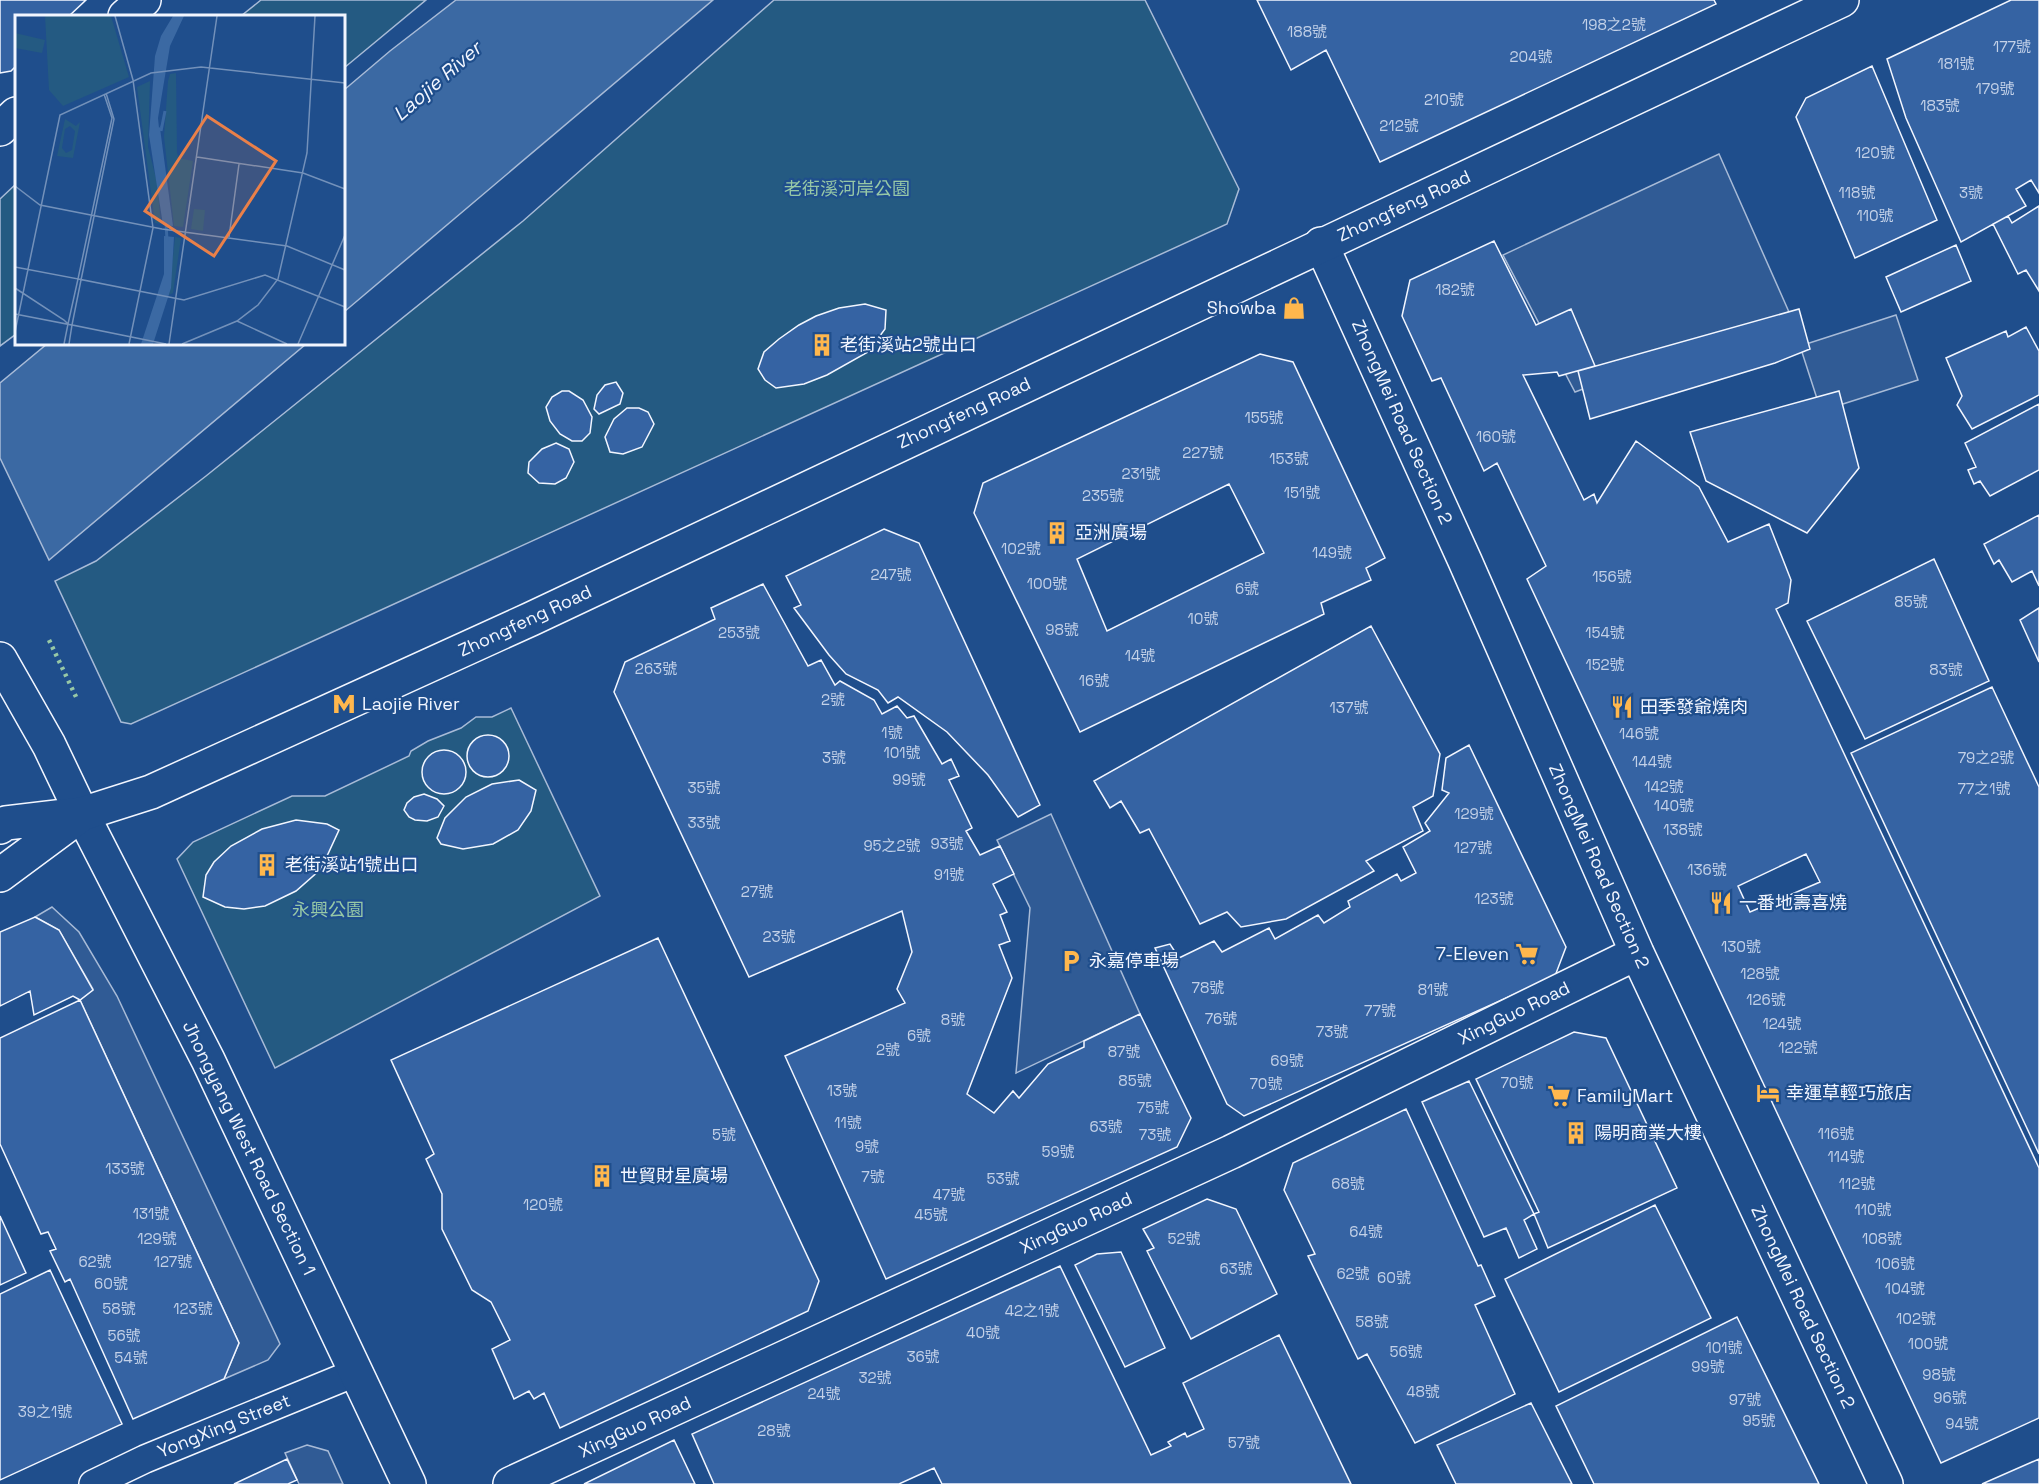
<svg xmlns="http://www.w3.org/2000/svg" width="2039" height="1484" font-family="'Space Grotesk','Noto Sans TC',sans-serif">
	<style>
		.green { fill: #245a82; stroke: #a8bbd7; stroke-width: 1.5 }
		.parking { fill: #305b95; stroke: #a8bbd7; stroke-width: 1.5 }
		.water { fill: #3b69a3; stroke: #a8bbd7; stroke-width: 1.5 }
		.building { fill: #3563a3; stroke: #f2f6ff; stroke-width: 1.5; fill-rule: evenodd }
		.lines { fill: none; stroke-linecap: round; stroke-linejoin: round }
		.pedestrian-casing { stroke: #f2f6ff; stroke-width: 30 }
		.minor-casing { stroke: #f2f6ff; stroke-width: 36 }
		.tertiary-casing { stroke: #f2f6ff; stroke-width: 36 }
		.secondary-casing { stroke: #f2f6ff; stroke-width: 36 }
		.pedestrian { stroke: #1f4e8c; stroke-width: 27 }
		.minor { stroke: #1f4e8c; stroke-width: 33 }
		.tertiary { stroke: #1f4e8c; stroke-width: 33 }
		.secondary { stroke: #1f4e8c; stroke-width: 33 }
		.hedge { stroke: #97c8a6; stroke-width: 4.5; stroke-dasharray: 3 4.5; stroke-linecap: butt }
		.labels { text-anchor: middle; stroke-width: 4.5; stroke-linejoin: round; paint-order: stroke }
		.number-label { font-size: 15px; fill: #c3d1e8 }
		.park-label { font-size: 18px; fill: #97c8a6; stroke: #1f4e8c }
		.street-label { font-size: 18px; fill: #f2f6ff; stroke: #1f4e8c }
		.poi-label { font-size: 18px; fill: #f2f6ff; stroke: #1f4e8c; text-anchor: start }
		.water-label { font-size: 20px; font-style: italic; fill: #f2f6ff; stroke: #1f4e8c }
		.inset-river { fill: none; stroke: #3b69a3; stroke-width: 3 }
		.inset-road { fill: none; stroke: #7391ba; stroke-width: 1.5 }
		.view { fill: #ea8049; fill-opacity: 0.15; stroke: #ea8049; stroke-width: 3 }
		.inset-edge { fill: none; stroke: #f2f6ff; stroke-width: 3 }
	</style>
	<rect width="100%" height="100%" fill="#1f4e8c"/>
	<path class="green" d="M261,0H426L344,68V16H241Z
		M774,0H1145L1239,189L1227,224L131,724L121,722L55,581L96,561L206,476L523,221Z
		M16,184V334L0,346V199Z
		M511,708L600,896L275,1068L177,859L193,842L292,796H325L409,756L411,751L428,741L461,728L476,717H492Z"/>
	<path class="parking" d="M1719,154L1789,312L1575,392L1503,255Z
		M1896,315L1918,380L1821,411L1800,346Z
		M1051,814L1140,1014L1016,1073L1030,908L997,840Z
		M52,907L79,932L117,996L280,1344L268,1360L224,1379L239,1343L80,1000L93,989L59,930L35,917Z
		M307,1445L328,1451L343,1484H299L285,1453Z"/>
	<path class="water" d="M456,0H713L344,312V90L390,51Z
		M47,344H306L49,560L0,458V383Z"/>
	<path class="building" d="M0,0H86L69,16H16V66L11,71L0,73Z
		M1257,0H1714L1716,4L1380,162L1326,50L1291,70Z
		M2011,0H2039V193L2031,180L2016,189L2026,206L1961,242L1906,118L1887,59Z
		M1872,66L1937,220L1855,258L1796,117L1806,98Z
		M2039,206V291L2026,270L2018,274L1993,224L2008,216L2012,223Z
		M1494,241L1536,325L1571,309L1595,366L1559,376L1557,372L1523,375L1584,500L1594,494L1597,503L1636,441L1699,487L1728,542L1769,524L1791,580L1788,603L1776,609L2039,1168V1418L1941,1463L1527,579L1546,566L1497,463L1484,471L1441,378L1432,381L1402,316L1410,280ZM1806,854L1820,882L1750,912L1738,886Z
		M1956,245L1971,281L1901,312L1886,277Z
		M865,304L886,310L885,329L868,352L827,375L804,384L776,388L765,380L758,369L764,352L779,339L799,325L816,316L839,308Z
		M1799,309L1810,349L1775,363L1590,419L1578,371Z
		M2026,327L2039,351V395L1972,429L1957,405L1962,396L1946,358L2006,331L2008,337Z
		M1260,354L1293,362L1385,558L1366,568L1371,580L1321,603L1324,614L1080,732L974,513L983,483ZM1229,484L1264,553L1107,631L1077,559Z
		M616,382L623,393L620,404L599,414L594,409L597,395L605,385Z
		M562,391H569L583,400L592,417L590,433L582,441H572L560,434L550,421L546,407L552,397Z
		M1839,391L1859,468L1807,533L1706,481L1690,432Z
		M2039,404V470L1990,496L1980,481L1974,484L1968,470L1976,467L1965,443Z
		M627,408H639L648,412L654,424L642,447L623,454L610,452L605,437L614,419Z
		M556,443L569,449L574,462L566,478L555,484L539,483L528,473L529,462L542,449Z
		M2039,515V586L2032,571L2012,582L1999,560L1994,564L1984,544Z
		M884,529L919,543L1040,805L1018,817L988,775L947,732L898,697L888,703L878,690L846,674L829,655L794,608L801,605L786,576Z
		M1934,559L1989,681L1865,739L1807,621Z
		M763,584L808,666L821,660L835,685L840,681L874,700L882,714L897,706L907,718L914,716L942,764L951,759L959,776L949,780L972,828L966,831L980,855L1000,846L1014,874L993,884L1007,912L1000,915L1010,941L999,945L1012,978L967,1094L994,1113L1013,1091L1019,1098L1048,1064L1084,1047V1041L1140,1014L1191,1118L1177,1147L886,1279L785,1056L905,1003L897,989L912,952L902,911L749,977L614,692L625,662L715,619L711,608Z
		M2039,608V662L2020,620Z
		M1371,626L1440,754L1433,796L1413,807L1423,831L1366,861L1374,871L1286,919L1241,927L1227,912L1200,924L1149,829L1140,833L1121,801L1110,808L1094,781Z
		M1992,687L2039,787V1154L1851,753Z
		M467 756a21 21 0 1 1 42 0a21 21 0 1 1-42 0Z
		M1469,745L1566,947L1555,976L1244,1116L1227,1104L1155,948L1170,944L1179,958L1214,941L1222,952L1269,928L1275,939L1318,915L1324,923L1350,907L1348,901L1397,874L1401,881L1416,873L1403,847L1430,831L1425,823L1449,793L1442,790L1446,758Z
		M422 772a22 22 0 1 1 44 0a22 22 0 1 1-44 0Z
		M519,780L536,790L531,811L518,830L493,844L463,849L441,844L437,838L445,818L466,797L492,784Z
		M424,794L437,799L444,806L438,817L427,821L415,820L409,817L404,810L407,803L414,797Z
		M296,820L327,824L339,830L321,869L296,891L265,906L244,909L225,907L203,897L206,875L214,862L231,846L262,829Z
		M35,917L59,930L93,990L80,1000L73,996L34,1015L30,991L0,1006V932Z
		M658,938L819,1281L808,1311L560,1428L544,1393L534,1399L529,1391L514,1399L492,1349L510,1340L491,1302L472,1290L442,1229V1194L426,1159L434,1154L391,1060Z
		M80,1000L239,1343L224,1379L133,1419L70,1279L65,1282L50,1251L56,1249L48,1232L41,1234L0,1144V1038Z
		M1574,1032L1606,1038L1677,1188L1548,1248L1534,1214L1539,1212L1476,1079Z
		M1469,1081L1534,1214L1524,1220L1537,1249L1519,1258L1506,1228L1484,1237L1422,1102Z
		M1406,1109L1478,1266L1481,1265L1495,1296L1475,1305L1515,1394L1415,1443L1367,1354L1358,1359L1308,1256L1315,1254L1284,1190L1293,1163Z
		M1207,1199L1236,1209L1277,1294L1191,1339L1147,1251L1154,1248L1143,1229Z
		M1655,1205L1711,1318L1559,1392L1505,1279Z
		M0,1216L26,1273L0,1285Z
		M1121,1252L1165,1348L1125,1367L1075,1265L1097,1254Z
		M1060,1266L1151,1455L1171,1446L1168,1442L1185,1433L1187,1437L1204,1429L1183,1383L1279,1335L1351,1484H942L934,1468L899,1484H714L692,1434Z
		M50,1270L122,1424L0,1480V1294Z
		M1737,1317L1819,1484H1594L1556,1406Z
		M1531,1403L1572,1484H1456L1437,1445Z
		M674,1440L695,1484H584Z
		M287,1459L297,1480L288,1484H234Z
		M2039,1459V1484H1982Z"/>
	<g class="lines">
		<g class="pedestrian-casing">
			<path id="pedestrian" d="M93,1484L145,1459L357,1372"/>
		</g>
		<g class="minor-casing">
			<path id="minor" d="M1321,244L1465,561L1637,953L1886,1484
				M0,659L49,745L82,814L208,1060L409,1484
				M510,1484L1231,1152L1637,953"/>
		</g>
		<g class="tertiary-casing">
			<path id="tertiary" d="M125,16L144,0
				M0,129L16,114"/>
		</g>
		<g class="secondary-casing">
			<path id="secondary" d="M0,827L6,823L82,814L151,792L531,619L1842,0
				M0,875L81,815"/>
		</g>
		<use href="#pedestrian" class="pedestrian"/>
		<use href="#minor" class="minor"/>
		<use href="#tertiary" class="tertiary"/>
		<use href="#secondary" class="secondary"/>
		<path class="hedge" d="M49,640L78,701"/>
	</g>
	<defs>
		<g id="shop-bare" transform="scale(1.8)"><path d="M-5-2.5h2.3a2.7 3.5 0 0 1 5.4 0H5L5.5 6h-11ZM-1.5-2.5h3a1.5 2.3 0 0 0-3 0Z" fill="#ffb74d" stroke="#1f4e8c" stroke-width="2.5" paint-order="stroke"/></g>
		<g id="building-bare" transform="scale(1.8)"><path d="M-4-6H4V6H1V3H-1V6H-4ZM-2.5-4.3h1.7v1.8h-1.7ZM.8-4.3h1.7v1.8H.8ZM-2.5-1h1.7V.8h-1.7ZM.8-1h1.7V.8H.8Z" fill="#ffb74d" stroke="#1f4e8c" stroke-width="2.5" paint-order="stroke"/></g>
		<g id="metro-bare" transform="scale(1.8)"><path d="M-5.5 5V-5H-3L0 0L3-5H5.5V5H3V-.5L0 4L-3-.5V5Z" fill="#ffb74d" stroke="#1f4e8c" stroke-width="2.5" paint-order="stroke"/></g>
		<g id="restaurant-bare" transform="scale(1.8)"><path d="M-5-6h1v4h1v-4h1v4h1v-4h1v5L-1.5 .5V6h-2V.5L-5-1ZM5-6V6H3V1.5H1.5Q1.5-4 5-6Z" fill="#ffb74d" stroke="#1f4e8c" stroke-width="2.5" paint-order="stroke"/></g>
		<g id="supermarket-bare" transform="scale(1.8)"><path d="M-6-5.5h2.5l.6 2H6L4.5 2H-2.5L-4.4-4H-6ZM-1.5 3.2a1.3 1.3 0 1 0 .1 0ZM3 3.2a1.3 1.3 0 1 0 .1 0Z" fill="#ffb74d" stroke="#1f4e8c" stroke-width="2.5" paint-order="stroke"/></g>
		<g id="parking-bare" transform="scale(1.8)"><path d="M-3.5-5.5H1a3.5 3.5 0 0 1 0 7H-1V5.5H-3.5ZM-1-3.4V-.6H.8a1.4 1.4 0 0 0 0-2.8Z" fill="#ffb74d" stroke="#1f4e8c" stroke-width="2.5" paint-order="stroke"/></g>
		<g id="hotel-bare" transform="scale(1.8)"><path d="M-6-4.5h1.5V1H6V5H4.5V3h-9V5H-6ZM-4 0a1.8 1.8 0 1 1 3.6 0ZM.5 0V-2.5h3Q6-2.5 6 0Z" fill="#ffb74d" stroke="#1f4e8c" stroke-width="2.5" paint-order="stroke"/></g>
	</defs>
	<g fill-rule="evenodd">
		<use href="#shop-bare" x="1294" y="308"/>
		<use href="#building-bare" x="822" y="345"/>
		<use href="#building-bare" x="1057" y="533"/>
		<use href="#metro-bare" x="344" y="704"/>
		<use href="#restaurant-bare" x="1622" y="707"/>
		<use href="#building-bare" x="267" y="865"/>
		<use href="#restaurant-bare" x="1721" y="903"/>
		<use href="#supermarket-bare" x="1527" y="954"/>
		<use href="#parking-bare" x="1071" y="961"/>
		<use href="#hotel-bare" x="1768" y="1093"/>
		<use href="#supermarket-bare" x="1559" y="1096"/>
		<use href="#building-bare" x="1576" y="1133"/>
		<use href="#building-bare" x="602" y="1176"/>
	</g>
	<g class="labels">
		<g class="number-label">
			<text x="1614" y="30">198之2號</text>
			<text x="1307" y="37">188號</text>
			<text x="2012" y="52">177號</text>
			<text x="1531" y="62">204號</text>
			<text x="1956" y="69">181號</text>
			<text x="1995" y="94">179號</text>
			<text x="1444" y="105">210號</text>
			<text x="1940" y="111">183號</text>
			<text x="1399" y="131">212號</text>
			<text x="1875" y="158">120號</text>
			<text x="1857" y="198">118號</text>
			<text x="1971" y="198">3號</text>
			<text x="1875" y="221">110號</text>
			<text x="1455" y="295">182號</text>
			<text x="1264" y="423">155號</text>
			<text x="1496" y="442">160號</text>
			<text x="1203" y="458">227號</text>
			<text x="1289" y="464">153號</text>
			<text x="1141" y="479">231號</text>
			<text x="1302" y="498">151號</text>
			<text x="1103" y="501">235號</text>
			<text x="1021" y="554">102號</text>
			<text x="1332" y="558">149號</text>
			<text x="891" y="580">247號</text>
			<text x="1612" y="582">156號</text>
			<text x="1047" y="589">100號</text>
			<text x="1247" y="594">6號</text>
			<text x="1911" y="607">85號</text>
			<text x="1203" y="624">10號</text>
			<text x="1062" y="635">98號</text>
			<text x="739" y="638">253號</text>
			<text x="1605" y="638">154號</text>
			<text x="1140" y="661">14號</text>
			<text x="1605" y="670">152號</text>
			<text x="656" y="674">263號</text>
			<text x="1946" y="675">83號</text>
			<text x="1094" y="686">16號</text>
			<text x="833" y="705">2號</text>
			<text x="1349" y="713">137號</text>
			<text x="892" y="738">1號</text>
			<text x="1639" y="739">146號</text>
			<text x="902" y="758">101號</text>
			<text x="834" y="763">3號</text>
			<text x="1986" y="763">79之2號</text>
			<text x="1652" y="767">144號</text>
			<text x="909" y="785">99號</text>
			<text x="1664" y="792">142號</text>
			<text x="704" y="793">35號</text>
			<text x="1984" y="794">77之1號</text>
			<text x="1674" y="811">140號</text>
			<text x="1474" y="819">129號</text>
			<text x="704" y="828">33號</text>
			<text x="1683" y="835">138號</text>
			<text x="947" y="849">93號</text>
			<text x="892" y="851">95之2號</text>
			<text x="1473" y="853">127號</text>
			<text x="1707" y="875">136號</text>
			<text x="949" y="880">91號</text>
			<text x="757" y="897">27號</text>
			<text x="1494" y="904">123號</text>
			<text x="779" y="942">23號</text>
			<text x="1741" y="952">130號</text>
			<text x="1760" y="979">128號</text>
			<text x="1208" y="993">78號</text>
			<text x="1433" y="995">81號</text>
			<text x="1766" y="1005">126號</text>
			<text x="1380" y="1016">77號</text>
			<text x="1221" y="1024">76號</text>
			<text x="953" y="1025">8號</text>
			<text x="1782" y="1029">124號</text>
			<text x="1332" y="1037">73號</text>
			<text x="919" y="1041">6號</text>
			<text x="1798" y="1053">122號</text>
			<text x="888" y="1055">2號</text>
			<text x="1124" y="1057">87號</text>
			<text x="1287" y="1066">69號</text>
			<text x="1135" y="1086">85號</text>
			<text x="1517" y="1088">70號</text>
			<text x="1266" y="1089">70號</text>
			<text x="842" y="1096">13號</text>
			<text x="1153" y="1113">75號</text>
			<text x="848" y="1128">11號</text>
			<text x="1106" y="1132">63號</text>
			<text x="1836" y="1139">116號</text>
			<text x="724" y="1140">5號</text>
			<text x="1155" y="1140">73號</text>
			<text x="867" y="1152">9號</text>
			<text x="1058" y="1157">59號</text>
			<text x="1846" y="1162">114號</text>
			<text x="125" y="1174">133號</text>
			<text x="873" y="1182">7號</text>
			<text x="1003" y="1184">53號</text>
			<text x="1348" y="1189">68號</text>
			<text x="1857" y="1189">112號</text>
			<text x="949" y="1200">47號</text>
			<text x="543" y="1210">120號</text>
			<text x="1873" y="1215">110號</text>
			<text x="151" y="1219">131號</text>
			<text x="931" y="1220">45號</text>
			<text x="1366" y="1237">64號</text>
			<text x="157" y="1244">129號</text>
			<text x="1184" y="1244">52號</text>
			<text x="1882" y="1244">108號</text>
			<text x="95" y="1267">62號</text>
			<text x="173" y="1267">127號</text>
			<text x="1895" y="1269">106號</text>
			<text x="1236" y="1274">63號</text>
			<text x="1353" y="1279">62號</text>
			<text x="1394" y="1283">60號</text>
			<text x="111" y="1289">60號</text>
			<text x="1905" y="1294">104號</text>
			<text x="119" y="1314">58號</text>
			<text x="193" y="1314">123號</text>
			<text x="1032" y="1316">42之1號</text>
			<text x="1916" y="1324">102號</text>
			<text x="1372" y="1327">58號</text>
			<text x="983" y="1338">40號</text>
			<text x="124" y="1341">56號</text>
			<text x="1928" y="1349">100號</text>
			<text x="1724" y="1353">101號</text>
			<text x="1406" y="1357">56號</text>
			<text x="923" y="1362">36號</text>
			<text x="131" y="1363">54號</text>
			<text x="1708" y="1372">99號</text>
			<text x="1939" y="1380">98號</text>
			<text x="875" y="1383">32號</text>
			<text x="1423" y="1397">48號</text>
			<text x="824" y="1399">24號</text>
			<text x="1950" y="1403">96號</text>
			<text x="1745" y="1405">97號</text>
			<text x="45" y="1417">39之1號</text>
			<text x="1759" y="1426">95號</text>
			<text x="1962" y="1429">94號</text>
			<text x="774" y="1436">28號</text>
			<text x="1244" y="1448">57號</text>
		</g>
		<g class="park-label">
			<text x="847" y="195">老街溪河岸公園</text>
			<text x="328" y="916">永興公園</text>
		</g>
		<g class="street-label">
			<text transform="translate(1404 206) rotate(-25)" y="6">Zhongfeng Road</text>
			<text transform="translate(964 413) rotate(-25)" y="6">Zhongfeng Road</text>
			<text transform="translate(1402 422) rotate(66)" y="6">ZhongMei Road Section 2</text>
			<text transform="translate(525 621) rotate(-25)" y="6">Zhongfeng Road</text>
			<text transform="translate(1599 866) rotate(66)" y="6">ZhongMei Road Section 2</text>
			<text transform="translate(1514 1013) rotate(-26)" y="6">XingGuo Road</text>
			<text transform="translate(249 1148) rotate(64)" y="6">Jhongyang West Road Section 1</text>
			<text transform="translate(1076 1223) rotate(-25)" y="6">XingGuo Road</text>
			<text transform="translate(1803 1307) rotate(65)" y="6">ZhongMei Road Section 2</text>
			<text transform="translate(224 1426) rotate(-22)" y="6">YongXing Street</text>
			<text transform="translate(635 1427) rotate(-25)" y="6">XingGuo Road</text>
		</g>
		<g class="poi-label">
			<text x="1276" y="314" text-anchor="end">Showba</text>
			<text x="840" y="351">老街溪站2號出口</text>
			<text x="1075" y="539">亞洲廣場</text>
			<text x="362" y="710">Laojie River</text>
			<text x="1640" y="713">田季發爺燒肉</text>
			<text x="285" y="871">老街溪站1號出口</text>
			<text x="1739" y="909">一番地壽喜燒</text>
			<text x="1509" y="960" text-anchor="end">7-Eleven</text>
			<text x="1089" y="967">永嘉停車場</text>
			<text x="1786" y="1099">幸運草輕巧旅店</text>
			<text x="1577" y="1102">FamilyMart</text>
			<text x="1594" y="1139">陽明商業大樓</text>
			<text x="620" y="1182">世貿財星廣場</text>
		</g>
		<g class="water-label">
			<text transform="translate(437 81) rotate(-41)" y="7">Laojie River</text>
		</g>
	</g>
	<g transform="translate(15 15)">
		<rect width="330" height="330" fill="#1f4e8c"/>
		<path d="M30,1H96L114,62L48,91L34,75ZM0,18L30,25L27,38L0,33ZM161,58L162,138L164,143L178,146L168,212L159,211L149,122L153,66L155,59ZM135,66L133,132L142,167L146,209L140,208L122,72ZM50,104L61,111L65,107L58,143L42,141ZM55,111L60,116L57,135L51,138L47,133L50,114ZM179,194L190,195L188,216L176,214ZM160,222L166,223L158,278L154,280Z" fill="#245a82" fill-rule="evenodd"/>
		<path d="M158,1H169L155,31L143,103L144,113L147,109L145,113L158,211L148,210L134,120L140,41L146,21ZM149,221L159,222L156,273L138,329H126L149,259Z" fill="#3b69a3"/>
		<path class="inset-river" d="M146,116L150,96M151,207L152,226"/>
		<path class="inset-road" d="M100,1L118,65L138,213L114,329M182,142L288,158L330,174M0,171L25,190L147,214L272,231L330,255M214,222L224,149M0,252L63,264L97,103L89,79M66,265L99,104L91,78M0,273L49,305L53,309L49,329M0,299L57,310L66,265M222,306L272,329M53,309L63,264L169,285L250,260L330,292M0,317L45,100L136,58L186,52L330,68M54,329L57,310L151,329M154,329L202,1M167,329L222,306L243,290L263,264L292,138L300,1M283,329L330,220"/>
		<path class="view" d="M192,101L261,146L199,241L130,196Z"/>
		<rect width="330" height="330" class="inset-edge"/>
	</g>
</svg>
